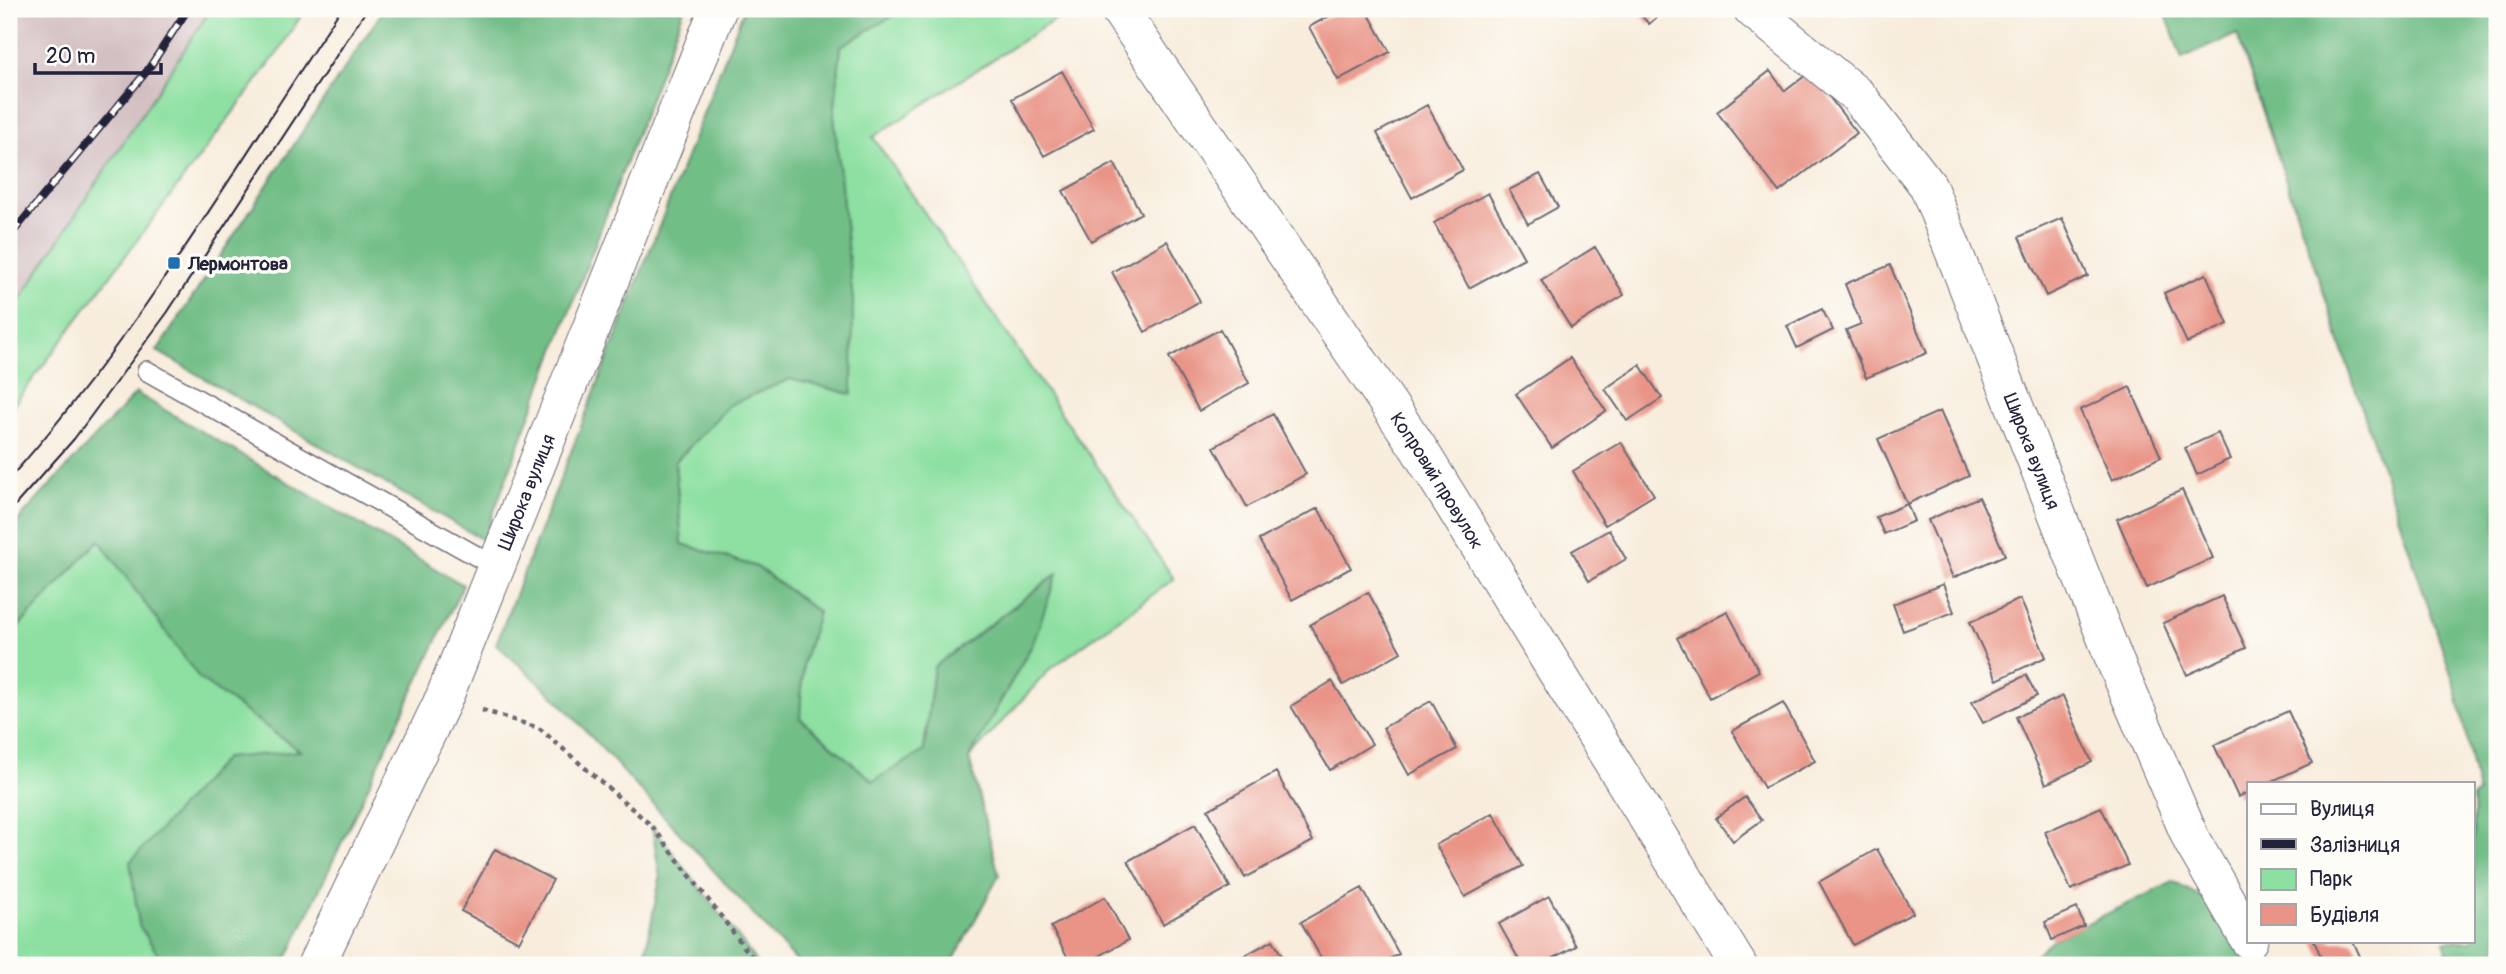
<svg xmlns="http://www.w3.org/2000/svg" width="2506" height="974" font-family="Pangolin,sans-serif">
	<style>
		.industrial { fill: #d2bec1 }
		.green { fill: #8de0a1; stroke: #58816e; stroke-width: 2 }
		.forest { fill: #72be87; stroke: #4a7061; stroke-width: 2 }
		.building { fill: #e99487 }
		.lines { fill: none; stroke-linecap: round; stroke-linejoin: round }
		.service-casing { stroke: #6d6974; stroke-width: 22 }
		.minor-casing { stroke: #6d6974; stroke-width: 39 }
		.path { stroke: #6d6974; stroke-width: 4.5; stroke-dasharray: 5 5; stroke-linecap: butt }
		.service { stroke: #fff; stroke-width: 19 }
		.minor { stroke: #fff; stroke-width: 37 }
		.tram { stroke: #22223b; stroke-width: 2 }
		.rail-casing { stroke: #22223b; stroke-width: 8 }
		.rail { stroke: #fdfcf7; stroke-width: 5; stroke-dasharray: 16; stroke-linecap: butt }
		.poi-dot { fill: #1f6fb2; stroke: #fdfcf7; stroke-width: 2.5 }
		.labels { text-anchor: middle; stroke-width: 7; stroke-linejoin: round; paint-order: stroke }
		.poi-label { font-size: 19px; font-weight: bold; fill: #22223b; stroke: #fdfcf7; text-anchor: start }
		.street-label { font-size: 19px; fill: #22223b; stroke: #fdfcf7 }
	</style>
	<rect width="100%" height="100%" fill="#fdfcf7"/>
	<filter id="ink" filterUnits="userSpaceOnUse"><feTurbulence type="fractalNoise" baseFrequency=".0143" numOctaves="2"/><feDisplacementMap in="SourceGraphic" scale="14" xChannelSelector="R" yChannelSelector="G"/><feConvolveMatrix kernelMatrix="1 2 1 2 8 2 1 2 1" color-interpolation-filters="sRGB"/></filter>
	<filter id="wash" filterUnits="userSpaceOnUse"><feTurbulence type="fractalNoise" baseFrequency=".00686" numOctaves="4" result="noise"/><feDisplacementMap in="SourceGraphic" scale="28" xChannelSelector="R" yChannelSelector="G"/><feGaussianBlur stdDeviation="1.57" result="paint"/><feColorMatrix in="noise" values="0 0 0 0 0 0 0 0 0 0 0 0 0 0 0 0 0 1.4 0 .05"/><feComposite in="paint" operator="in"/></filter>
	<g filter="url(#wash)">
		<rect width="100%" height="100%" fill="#f8eddd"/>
		<path class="industrial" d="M9,9H239L9,349Z"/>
		<path class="green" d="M211,9H305L279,51L9,411V316Z
			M905,9H1071L873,137L1174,579L1049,670L969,758L1033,643L1055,575L934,667L924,751L873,782L800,718L803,664L818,612L757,567L682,544L675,462L729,405L790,379L851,394L853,302L834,116L841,46Z
			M99,540L200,679L301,752L139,925L165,965H9V637Z"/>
		<path class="forest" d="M384,9H684L483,540L157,351Z
			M744,9H905L841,46L834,116L853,302L852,394L790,379L729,405L675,462L682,544L757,567L818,612L803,664L800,718L873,781L924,751L934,667L1057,574L1033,643L969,758L999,875L951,965H800L555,697L496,644Z
			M2164,9H2497V965H2451L2444,941H2473V797L2478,793L2456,689L2237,34L2182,59Z
			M136,393L463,585L284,965H165L139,925L130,862L225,758L300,751L200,679L99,540L9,637V530Z
			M652,826L745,946L758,965H643L660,878Z
			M2173,882L2212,903L2248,965H2022L2052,940Z"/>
		<g id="blocks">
			<path class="building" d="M1342,9H1366L1390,52L1338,80L1309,27Z
				M1635,9H1666L1649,24Z
				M1062,71L1094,129L1044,156L1012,99Z
				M1770,71L1785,91L1810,72L1857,133L1779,192L1717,112Z
				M1427,105L1463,170L1412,198L1377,133Z
				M1114,163L1141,213L1091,241L1063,191Z
				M1540,174L1558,207L1528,224L1509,190Z
				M1488,193L1524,258L1469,288L1434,223Z
				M2062,218L2088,276L2046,296L2019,237Z
				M1167,241L1200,301L1145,332L1112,272Z
				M1595,247L1624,295L1571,328L1541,280Z
				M1890,265L1927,353L1866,378L1846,330L1861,324L1845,284Z
				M2206,274L2228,324L2187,343L2164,293Z
				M1822,309L1833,330L1797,348L1787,326Z
				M1220,329L1249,383L1199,411L1169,357Z
				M1570,358L1606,411L1552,448L1516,394Z
				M1640,365L1662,398L1627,421L1605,389Z
				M2130,387L2161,457L2112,480L2080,410Z
				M1940,411L1969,476L1907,504L1878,439Z
				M1273,414L1306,474L1247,507L1214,447Z
				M2218,433L2230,459L2197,475L2185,448Z
				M1621,442L1654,495L1605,525L1573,471Z
				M2182,490L2213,558L2147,588L2117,519Z
				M1979,497L2005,555L1953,578L1928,520Z
				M1907,504L1914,521L1884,534L1876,517Z
				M1318,508L1351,568L1292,600L1259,540Z
				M1609,530L1626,559L1589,581L1572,551Z
				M1943,584L1954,612L1903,631L1893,604Z
				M1368,592L1401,652L1343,685L1310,625Z
				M2222,596L2246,648L2187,675L2163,623Z
				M2020,599L2046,657L1997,680L1970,622Z
				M1727,611L1759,671L1710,698L1677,638Z
				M2026,675L2037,696L1983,723L1972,702Z
				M1332,681L1372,744L1330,770L1291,706Z
				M2063,696L2092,762L2046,784L2016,717Z
				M1431,701L1457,749L1409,775L1383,728Z
				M1783,703L1815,761L1764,788L1732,731Z
				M2288,711L2312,763L2268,783H2249V792L2238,797L2214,745Z
				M1276,772L1313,841L1245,878L1208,810Z
				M1745,797L1762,820L1733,841L1716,818Z
				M2101,807L2128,865L2071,890L2045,832Z
				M1493,813L1523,866L1465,897L1436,845Z
				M1195,824L1230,887L1163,924L1128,861Z
				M495,849L553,880L519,942L461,911Z
				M1877,849L1913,913L1853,945L1819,882Z
				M1362,888L1399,954L1379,965H1325L1301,922Z
				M1549,896L1576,946L1541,965H1522L1499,924Z
				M1105,897L1128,940L1083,965H1072L1051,927Z
				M2077,908L2084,926L2052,940L2045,922Z
				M1273,940L1287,965H1227Z
				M2314,941H2353L2364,965H2325Z
				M539,955L563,965H534Z"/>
		</g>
	</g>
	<g filter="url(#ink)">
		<use href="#blocks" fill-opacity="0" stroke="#6d6974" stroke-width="2"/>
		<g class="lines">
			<g class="service-casing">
				<path id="service" d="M147,371L496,567"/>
			</g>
			<g class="minor-casing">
				<g id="minor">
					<path id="s1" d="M1119,9L1417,446L1738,965"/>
					<path id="s2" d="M1752,9L1858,96L1928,186L2114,659L2192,841L2249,940"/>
					<path id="s3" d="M316,965L444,698L718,9"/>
				</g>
			</g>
			<path class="path" d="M482,710L539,728L652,826L758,965"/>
			<use href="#service" class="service"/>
			<use href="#minor" class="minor"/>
			<path class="tram" d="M9,479C137,336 235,168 341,9
				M9,512L74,439L167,313L367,9"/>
			<g class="rail-casing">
				<path id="rail" d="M9,237L147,71L188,9"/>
			</g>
			<use href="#rail" class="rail"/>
		</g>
	</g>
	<rect class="poi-dot" x="167" y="256" width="14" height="14" rx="3.5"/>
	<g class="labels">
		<g class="poi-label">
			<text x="188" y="270">Лермонтова</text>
		</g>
		<g class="street-label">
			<text dy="7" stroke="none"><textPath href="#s2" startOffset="536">Широка вулиця</textPath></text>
			<text dy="7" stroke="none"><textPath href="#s1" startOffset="569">Копровий провулок</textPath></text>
			<text dy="7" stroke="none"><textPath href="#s3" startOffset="518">Широка вулиця</textPath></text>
		</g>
	</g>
	<rect width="2506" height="974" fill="none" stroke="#fdfcf7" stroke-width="35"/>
	<rect x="2247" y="782" width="228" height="161" fill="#fdfcf7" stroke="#a5a5ac" stroke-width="2"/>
	<rect x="2261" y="804" width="35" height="10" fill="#ffffff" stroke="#a5a5ac" stroke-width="2"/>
	<text x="2310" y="816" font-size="21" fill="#22223b">Вулиця</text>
	<rect x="2261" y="839" width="35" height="10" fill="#22223b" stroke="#a5a5ac" stroke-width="2"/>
	<text x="2310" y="852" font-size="21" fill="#22223b">Залізниця</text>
	<rect x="2261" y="869" width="35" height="21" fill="#8de0a1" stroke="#a5a5ac" stroke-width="2"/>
	<text x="2310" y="886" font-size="21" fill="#22223b">Парк</text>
	<rect x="2261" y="904" width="35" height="21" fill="#e99487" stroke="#a5a5ac" stroke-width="2"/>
	<text x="2310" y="922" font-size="21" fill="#22223b">Будівля</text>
	<path d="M35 63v10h126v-10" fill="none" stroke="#22223b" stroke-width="3.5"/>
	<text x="46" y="63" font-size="21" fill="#22223b" stroke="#fdfcf7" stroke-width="5" paint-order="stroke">20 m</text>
</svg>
